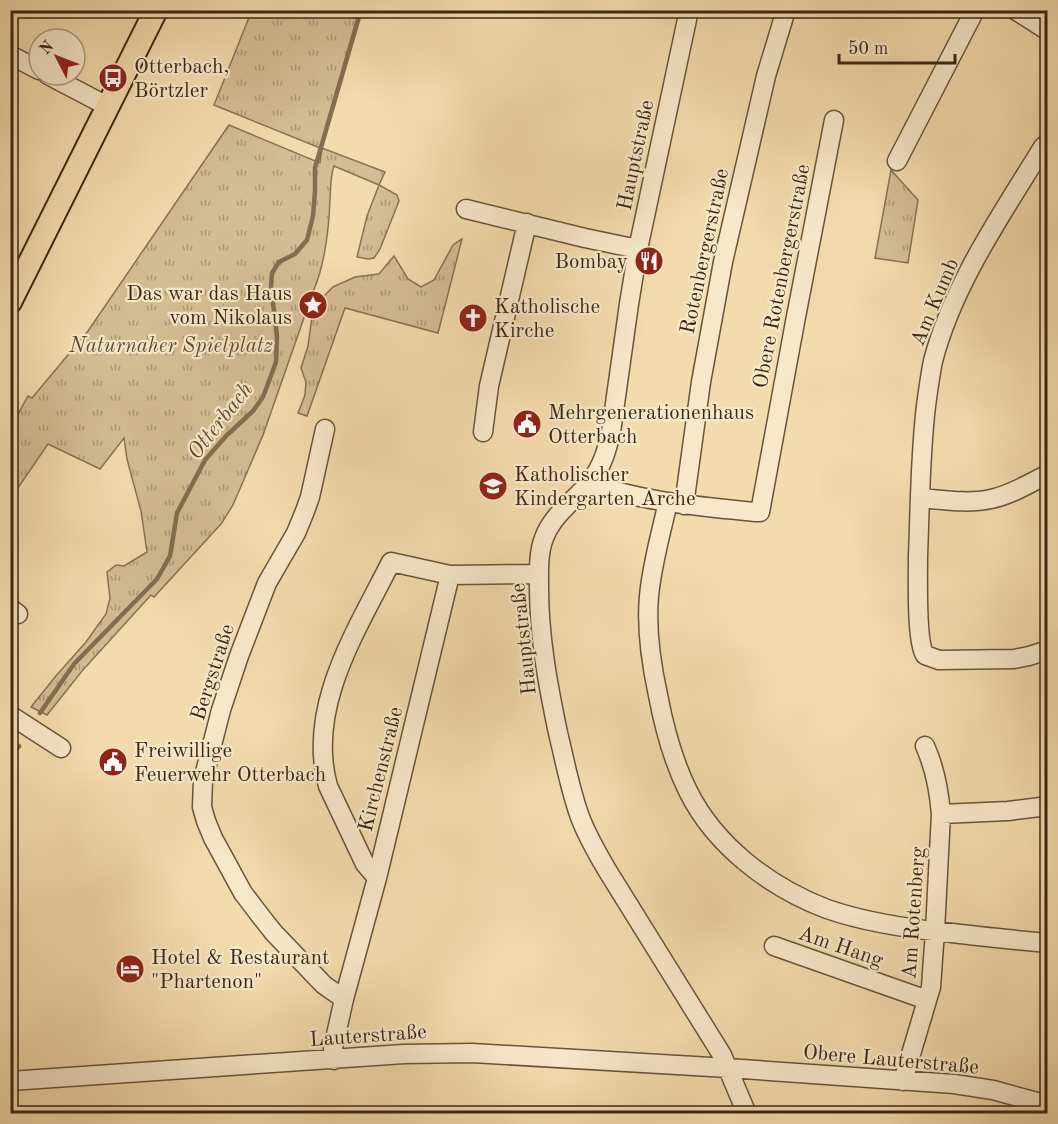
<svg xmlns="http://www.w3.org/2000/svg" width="1058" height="1124" font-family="'Old Standard TT',serif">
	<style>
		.grass { fill: url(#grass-tufts); stroke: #877253; stroke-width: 1.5 }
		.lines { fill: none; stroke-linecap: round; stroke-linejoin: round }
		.stream { stroke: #846e50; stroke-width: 4.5 }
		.minor-casing { stroke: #68543a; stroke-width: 21 }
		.major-casing { stroke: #3a2713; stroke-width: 26 }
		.minor { stroke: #f8e8ca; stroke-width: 18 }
		.major { stroke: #f4dbad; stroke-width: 22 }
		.labels { text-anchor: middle; stroke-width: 4.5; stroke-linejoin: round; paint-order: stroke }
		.poi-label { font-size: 21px; fill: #3a2713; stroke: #f8e8ca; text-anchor: start }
		.street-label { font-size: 21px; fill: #3a2713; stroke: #f8e8ca }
		.park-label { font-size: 21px; font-style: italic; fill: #604c33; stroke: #f8e8ca }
		.water-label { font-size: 22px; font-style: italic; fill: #5f4b32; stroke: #f8e8ca }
	</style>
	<defs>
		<pattern id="grass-tufts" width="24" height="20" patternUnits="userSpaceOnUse" patternTransform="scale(1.5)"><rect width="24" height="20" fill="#d4bc93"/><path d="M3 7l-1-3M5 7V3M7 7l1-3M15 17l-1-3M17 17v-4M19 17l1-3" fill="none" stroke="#ad9977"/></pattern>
	</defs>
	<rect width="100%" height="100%" fill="#f4dbad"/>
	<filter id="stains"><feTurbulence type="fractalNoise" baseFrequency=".00333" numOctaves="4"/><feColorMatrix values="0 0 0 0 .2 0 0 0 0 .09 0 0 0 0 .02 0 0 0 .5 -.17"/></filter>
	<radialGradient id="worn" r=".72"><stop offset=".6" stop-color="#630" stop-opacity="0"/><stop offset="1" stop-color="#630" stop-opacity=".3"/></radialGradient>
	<path class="grass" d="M252,10L359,11L320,148L214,105Z
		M229,125L320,163L322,148L385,172L379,185L397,195L399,201L380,249L374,258L368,259L357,257L367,216L379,185L334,166C330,177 331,187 330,199C329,229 325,264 313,292L263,435L233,505L221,524L154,597L151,595L82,671L47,715L31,707L55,677L86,642L106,614L110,598L107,572L116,565L124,566L147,552L141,511L127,459L124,438L100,469L48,444L11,498V427L28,396L32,398L88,331Z
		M891,170L918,200L908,263L875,258Z
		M462,239L438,333L345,308L307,416L298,413L305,395L306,382L301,368L308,346L312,317L321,299L333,287L355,277L379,274L394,256L408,279L421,287L434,280L453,245Z"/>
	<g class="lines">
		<path class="stream" d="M40,713L74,664L157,579L170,556L177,513L205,460L226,436L253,411L263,397L276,362L277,337L271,286L272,273L279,262L295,254L307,240L313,216L315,191V168L361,10
			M10,757L19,746"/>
		<g class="minor-casing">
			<path id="minor" d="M689,10L638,249L629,304L611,432C607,450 602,467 590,482C574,501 553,514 544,538C538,553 539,572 539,588C539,637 548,685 558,733C565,761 570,790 580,817C587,836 597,853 607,870L722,1055L747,1114
				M1015,10L1048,31
				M10,55L39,70
				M48,75L109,107
				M1048,143L1043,147C1002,214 953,284 933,361C930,376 928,391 926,406C920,456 920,506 918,556C918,575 916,642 925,655L939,660L1014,659L1029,656L1048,650
				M897,161L975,10
				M466,209L585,238L638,249
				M325,429L310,497L305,511L296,533L267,583L239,656L221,710L203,780L202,807L206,821L213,838L243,893L259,914L274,933L324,985L344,999
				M483,432L489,386L527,223
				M589,483C642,502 699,506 755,512H760L795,322L834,120
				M920,498C944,500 968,504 991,499C1011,495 1030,483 1048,474
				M668,502C661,533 652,564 649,596C646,629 651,663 658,695C664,727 673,761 688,791C715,846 771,888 827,909C867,923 910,929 952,933C984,937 1016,940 1048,943
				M684,505L701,382L723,262L766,76L786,10
				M10,608L18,614
				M10,715L61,748
				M941,814L1008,811L1048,806
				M377,878L365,864L328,786C306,707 357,630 391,562L450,575L539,574
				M774,946L927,1000
				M334,1060L333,1048L344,999L377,878L450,575
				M10,1081L404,1054L472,1053L728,1068L954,1084L993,1090L1048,1105
				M903,1081L931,987L935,931L941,814C939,790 935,768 925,746"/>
		</g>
		<g class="major-casing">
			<path id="major" d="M10,302L156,10"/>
		</g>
		<use href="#minor" class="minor"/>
		<use href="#major" class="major"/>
	</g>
	<defs>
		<g id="bus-disc" transform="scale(1.5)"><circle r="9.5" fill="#8f2418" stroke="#f8e8ca"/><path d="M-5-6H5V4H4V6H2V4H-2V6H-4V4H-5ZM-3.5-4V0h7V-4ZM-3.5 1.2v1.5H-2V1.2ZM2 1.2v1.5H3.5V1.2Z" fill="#fff"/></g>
		<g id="restaurant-disc" transform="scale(1.5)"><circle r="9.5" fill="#8f2418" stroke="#f8e8ca"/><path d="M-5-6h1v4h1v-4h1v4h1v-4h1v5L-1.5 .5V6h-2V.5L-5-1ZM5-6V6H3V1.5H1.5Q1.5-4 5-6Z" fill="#fff"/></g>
		<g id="sight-disc" transform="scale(1.5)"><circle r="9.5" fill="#8f2418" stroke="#f8e8ca"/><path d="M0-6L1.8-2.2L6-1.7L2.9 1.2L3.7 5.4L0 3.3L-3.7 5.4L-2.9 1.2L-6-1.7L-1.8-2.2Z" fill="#fff"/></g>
		<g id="church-disc" transform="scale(1.5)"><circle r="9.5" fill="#8f2418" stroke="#f8e8ca"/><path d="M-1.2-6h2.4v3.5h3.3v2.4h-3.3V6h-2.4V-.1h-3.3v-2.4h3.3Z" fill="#fff"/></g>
		<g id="civic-disc" transform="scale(1.5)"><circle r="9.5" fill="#8f2418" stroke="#f8e8ca"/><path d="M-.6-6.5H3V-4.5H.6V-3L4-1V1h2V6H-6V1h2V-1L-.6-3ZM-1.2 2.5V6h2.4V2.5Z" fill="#fff"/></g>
		<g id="school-disc" transform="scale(1.5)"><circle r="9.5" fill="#8f2418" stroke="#f8e8ca"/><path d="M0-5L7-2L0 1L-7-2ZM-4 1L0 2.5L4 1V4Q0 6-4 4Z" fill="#fff"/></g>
		<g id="hotel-disc" transform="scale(1.5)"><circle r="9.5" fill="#8f2418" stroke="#f8e8ca"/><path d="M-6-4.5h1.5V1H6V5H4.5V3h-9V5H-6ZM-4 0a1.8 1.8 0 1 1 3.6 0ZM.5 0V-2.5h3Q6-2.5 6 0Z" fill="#fff"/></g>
	</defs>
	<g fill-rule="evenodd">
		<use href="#bus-disc" x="113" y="78"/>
		<use href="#restaurant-disc" x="649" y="261"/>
		<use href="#sight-disc" x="313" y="305"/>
		<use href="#church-disc" x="473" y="318"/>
		<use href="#civic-disc" x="527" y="424"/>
		<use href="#school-disc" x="493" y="486"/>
		<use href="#civic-disc" x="113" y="762"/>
		<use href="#hotel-disc" x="130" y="969"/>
	</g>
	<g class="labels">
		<g class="poi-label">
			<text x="134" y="73">Otterbach,<tspan x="134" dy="24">Börtzler</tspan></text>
			<text x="628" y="268" text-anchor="end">Bombay</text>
			<text x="292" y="300" text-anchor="end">Das war das Haus<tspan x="292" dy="24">vom Nikolaus</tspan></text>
			<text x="494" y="313">Katholische<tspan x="494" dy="24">Kirche</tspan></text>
			<text x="548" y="419">Mehrgenerationenhaus<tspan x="548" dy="24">Otterbach</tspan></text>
			<text x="514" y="481">Katholischer<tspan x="514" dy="24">Kindergarten Arche</tspan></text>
			<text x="134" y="757">Freiwillige<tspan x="134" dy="24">Feuerwehr Otterbach</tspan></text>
			<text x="151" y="964">Hotel &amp; Restaurant<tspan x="151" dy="24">"Phartenon"</tspan></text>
		</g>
		<g class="street-label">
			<text transform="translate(635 155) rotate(-78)" y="7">Hauptstraße</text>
			<text transform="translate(704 251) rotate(-78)" y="7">Rotenbergerstraße</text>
			<text transform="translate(781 276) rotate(-79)" y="7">Obere Rotenbergerstraße</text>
			<text transform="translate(934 302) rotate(-67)" y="7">Am Kumb</text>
			<text transform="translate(523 639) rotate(-96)" y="7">Hauptstraße</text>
			<text transform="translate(212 672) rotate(-72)" y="7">Bergstraße</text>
			<text transform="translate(380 769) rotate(-76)" y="7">Kirchenstraße</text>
			<text transform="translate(913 913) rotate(-86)" y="7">Am Rotenberg</text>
			<text transform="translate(841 946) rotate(19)" y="7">Am Hang</text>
			<text transform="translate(368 1035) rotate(-4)" y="7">Lauterstraße</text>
			<text transform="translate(891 1059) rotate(5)" y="7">Obere Lauterstraße</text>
		</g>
		<g class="park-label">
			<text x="171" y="352">Naturnaher Spielplatz</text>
		</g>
		<g class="water-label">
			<text transform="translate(219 420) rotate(-52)" y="8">Otterbach</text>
		</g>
	</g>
	<rect width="1058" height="1124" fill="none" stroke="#f4dbad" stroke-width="36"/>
	<rect x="12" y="12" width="1034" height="1100" fill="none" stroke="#3a2713" stroke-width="3"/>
	<rect x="18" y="18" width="1022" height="1088" fill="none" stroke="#3a2713" stroke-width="1.5"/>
	<g transform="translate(57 57) rotate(312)"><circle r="28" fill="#f8e8ca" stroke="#ac9b81" stroke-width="1.5"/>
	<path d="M0-4.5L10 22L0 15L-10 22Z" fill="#8f2418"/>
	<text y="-9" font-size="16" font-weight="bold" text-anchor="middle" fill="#3a2713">N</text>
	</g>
	<path d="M839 54v9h116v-9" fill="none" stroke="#3a2713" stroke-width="3"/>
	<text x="848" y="54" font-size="18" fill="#3a2713" stroke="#f8e8ca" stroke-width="4.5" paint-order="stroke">50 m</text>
	<rect width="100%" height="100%" filter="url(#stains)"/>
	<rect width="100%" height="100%" fill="url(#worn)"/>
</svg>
